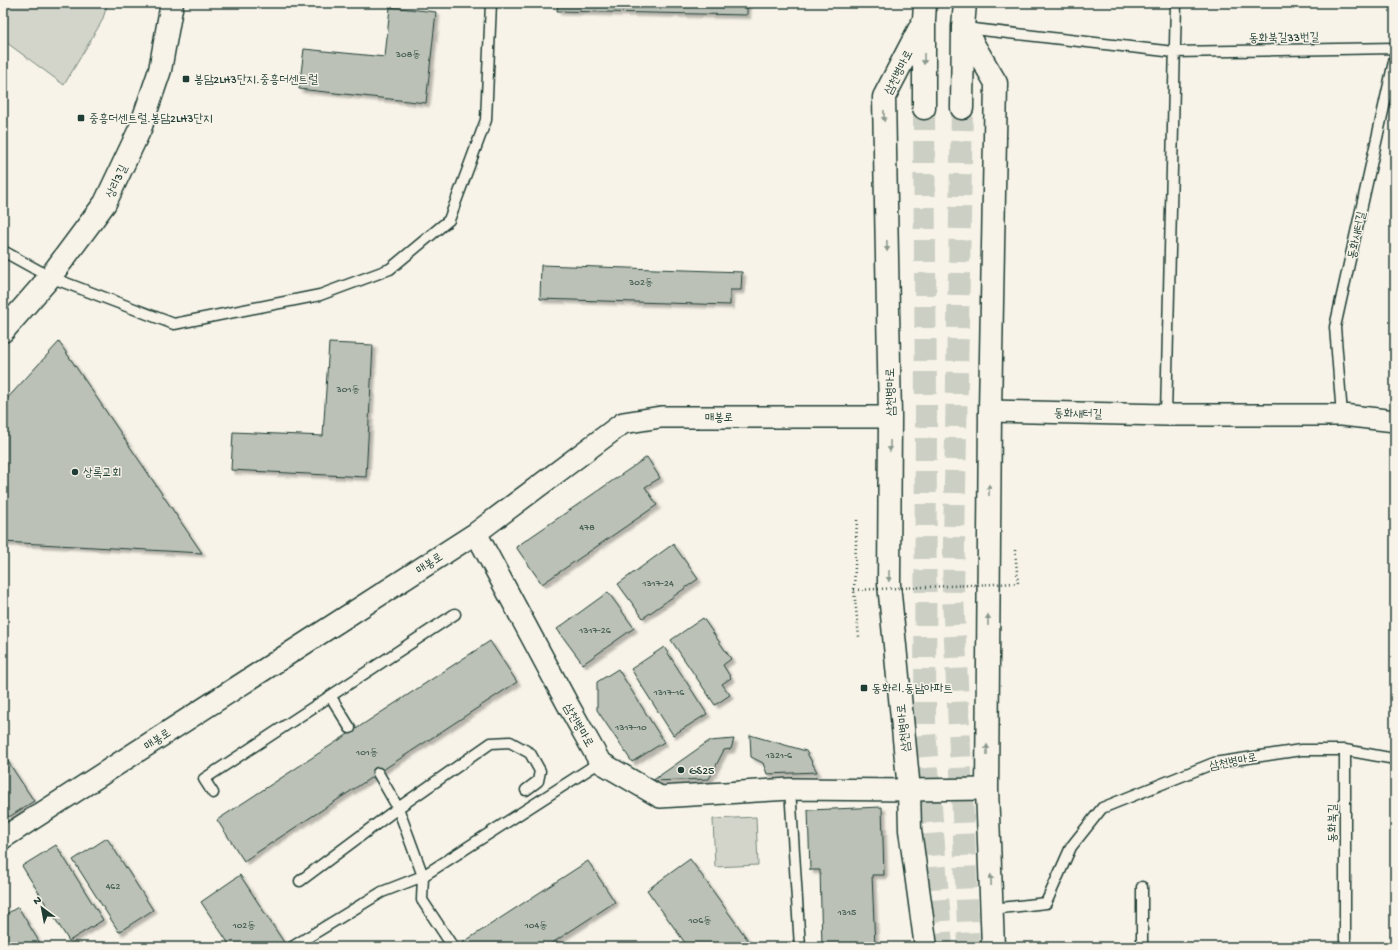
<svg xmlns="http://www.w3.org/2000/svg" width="1398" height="950" font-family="'Gochi Hand','Poor Story',sans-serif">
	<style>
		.green { fill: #d3d5ca; stroke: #79897f }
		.building { fill: #bbc1b6; stroke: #1f3d34; filter: url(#shadow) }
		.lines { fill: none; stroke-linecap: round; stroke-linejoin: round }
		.secondary-tunnel { stroke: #cccfc4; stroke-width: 22; stroke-dasharray: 22 11; stroke-linecap: butt }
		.service-casing { stroke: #1f3d34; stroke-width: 13 }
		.minor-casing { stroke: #1f3d34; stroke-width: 24 }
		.tertiary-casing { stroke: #1f3d34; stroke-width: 25 }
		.secondary-casing { stroke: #1f3d34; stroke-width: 25 }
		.path { stroke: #1f3d34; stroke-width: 2.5; stroke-dasharray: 1 3; stroke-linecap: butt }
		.service { stroke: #f7f3e8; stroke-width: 10 }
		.minor { stroke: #f7f3e8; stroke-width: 21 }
		.tertiary { stroke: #f7f3e8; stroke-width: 22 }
		.secondary { stroke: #f7f3e8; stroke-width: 22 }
		.path-bridge { stroke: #1f3d34; stroke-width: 2.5; stroke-dasharray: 1 3; stroke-linecap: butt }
		.oneway { fill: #8b988e }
		.poi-dot { fill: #1f3d34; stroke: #f7f3e8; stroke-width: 1.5 }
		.labels { text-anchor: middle; stroke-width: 3; stroke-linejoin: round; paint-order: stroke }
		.number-label { font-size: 10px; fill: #465e54 }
		.street-label { font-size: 12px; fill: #1f3d34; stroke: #f7f3e8 }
		.poi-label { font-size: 12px; fill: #1f3d34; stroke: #f7f3e8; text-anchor: start }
	</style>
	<defs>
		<filter id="shadow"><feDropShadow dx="3.5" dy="3.5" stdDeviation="1" flood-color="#0004"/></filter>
	</defs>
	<rect width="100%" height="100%" fill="#f7f3e8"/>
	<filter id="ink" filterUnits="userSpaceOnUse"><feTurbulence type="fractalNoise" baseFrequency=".025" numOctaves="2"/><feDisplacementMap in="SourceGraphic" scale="8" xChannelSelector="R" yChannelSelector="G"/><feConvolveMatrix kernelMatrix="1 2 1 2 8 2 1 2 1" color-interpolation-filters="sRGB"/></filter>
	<g filter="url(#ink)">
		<path class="green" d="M3,3H108L102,21L64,85L3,40Z
			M756,817L758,865L715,867L713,819Z"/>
		<path class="building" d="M558,3H747V15L557,11Z
			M390,7L436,12L426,103L299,89L304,49L385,57Z
			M541,265L742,272L741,290H730V305L540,299Z
			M59,342L202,553L3,542V403Z
			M329,343L373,345L366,477L231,470L233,432L323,436Z
			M647,457L660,478L645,487L657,505L542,584L516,547Z
			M673,544L698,579L643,618L618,584Z
			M608,592L634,628L583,664L557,629Z
			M703,618L731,659L723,665L731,678L722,684L730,695L715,705L671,640Z
			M490,641L517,682L244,861L217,820Z
			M664,647L707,714L673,735L631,669Z
			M618,669L664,742L632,762L597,710V682Z
			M750,735L806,751L817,772L767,774L763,763L751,757Z
			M734,739L731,749L724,750L709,779L652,781L709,741Z
			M3,754L34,801L9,817L3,807Z
			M882,807L884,875H872L875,947H822L820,870H810L808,810Z
			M107,838L153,910L119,932L73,860Z
			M56,845L103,920L69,941L22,866Z
			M690,859L753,947H688L647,890Z
			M588,861L615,902L546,947H456Z
			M240,875L287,947H231L201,902Z
			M18,907L40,943L33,947H3V916Z"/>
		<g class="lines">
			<path class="secondary-tunnel" d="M924,108L926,410L925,731L942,947
				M962,108L953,596L969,947"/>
			<g class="service-casing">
				<path id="service" d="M965,28L1174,52L1395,48
					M3,251L50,277L174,324L320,295L390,269L449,220L486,120L491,3
					M1166,415L1176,3
					M1342,415L1335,327L1395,57
					M331,697L350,728
					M1345,750V946L1348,947
					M378,773L398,808L423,876L422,900L453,947
					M790,789L800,947
					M213,793L204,779L455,614
					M300,881L398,808L491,743L510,742L530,753L540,771L538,781L526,790
					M1142,887V947
					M992,909L1046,903L1071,847L1102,808L1214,763L1301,750H1345L1395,759
					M292,947L382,892L423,876L600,762"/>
			</g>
			<g class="minor-casing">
				<path id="minor" d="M990,411L1166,415H1342L1395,421
					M476,533L567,703L600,762L660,797L790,789L909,790L987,789
					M3,838L476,533L623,423L661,417H890"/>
			</g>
			<g class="tertiary-casing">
				<path id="tertiary" d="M3,331L50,277L105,203L140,129L160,70L172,3"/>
			</g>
			<g class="secondary-casing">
				<path id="secondary" d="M925,3L924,20L884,97L890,417L889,584L909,790L910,830L926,947
					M965,3L963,27L996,83L990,411L987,789L993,947
					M924,23V108
					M962,108L963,28"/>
			</g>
			<path class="path" d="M857,520L854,590L859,637
				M1015,550L1018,583"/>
			<use href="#service" class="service"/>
			<use href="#minor" class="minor"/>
			<use href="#tertiary" class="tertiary"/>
			<use href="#secondary" class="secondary"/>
			<path class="path-bridge" d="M854,590L1018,583"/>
		</g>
		<defs><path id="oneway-solid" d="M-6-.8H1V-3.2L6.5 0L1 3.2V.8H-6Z"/></defs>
		<g class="oneway">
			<use href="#oneway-solid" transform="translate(924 59) rotate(90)"/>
			<use href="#oneway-solid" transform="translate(884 116) rotate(89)"/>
			<use href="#oneway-solid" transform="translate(887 246) rotate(89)"/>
			<use href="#oneway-solid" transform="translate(890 446) rotate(91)"/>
			<use href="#oneway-solid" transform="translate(989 490) rotate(-90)"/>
			<use href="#oneway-solid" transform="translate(889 576) rotate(91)"/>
			<use href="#oneway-solid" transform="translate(988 620) rotate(-90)"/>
			<use href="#oneway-solid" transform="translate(987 750) rotate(-90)"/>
			<use href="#oneway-solid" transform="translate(991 880) rotate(-92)"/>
		</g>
	</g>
	<g class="poi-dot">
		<rect x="182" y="75" width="8" height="8" rx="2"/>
		<rect x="77" y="114" width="8" height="8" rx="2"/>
		<circle cx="75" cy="472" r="4"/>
		<rect x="860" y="684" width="8" height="8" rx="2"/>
		<circle cx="681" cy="770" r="4"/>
	</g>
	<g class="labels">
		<g class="number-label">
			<text x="408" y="57">308동</text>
			<text x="641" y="285">302동</text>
			<text x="348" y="392">301동</text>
			<text x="587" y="530">478</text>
			<text x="658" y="586">1317-24</text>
			<text x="595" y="633">1317-26</text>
			<text x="669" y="695">1317-16</text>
			<text x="631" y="730">1317-10</text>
			<text x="367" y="755">101동</text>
			<text x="779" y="758">1321-6</text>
			<text x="113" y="889">462</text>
			<text x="847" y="915">1315</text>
			<text x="700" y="923">106동</text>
			<text x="244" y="928">102동</text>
			<text x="536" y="928">104동</text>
		</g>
		<g class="street-label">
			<text transform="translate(1284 37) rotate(-1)" y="4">동화북길33번길</text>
			<text transform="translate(898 72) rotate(-63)" y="4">삼천병마로</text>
			<text transform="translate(116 181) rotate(-65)" y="4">상리3길</text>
			<text transform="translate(1356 235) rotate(-78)" y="4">동화새터길</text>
			<text transform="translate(890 392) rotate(-91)" y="4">삼천병마로</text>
			<text transform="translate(1078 413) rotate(1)" y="4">동화새터길</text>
			<text x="719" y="421">매봉로</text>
			<text transform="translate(429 563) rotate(-33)" y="4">매봉로</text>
			<text transform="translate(579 725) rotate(60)" y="4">삼천병마로</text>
			<text transform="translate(903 728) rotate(-96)" y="4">삼천병마로</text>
			<text transform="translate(157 739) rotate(-33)" y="4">매봉로</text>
			<text transform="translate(1233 761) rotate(-11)" y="4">삼천병마로</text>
			<text transform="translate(1332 823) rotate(-90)" y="4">동화북길</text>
		</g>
		<g class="poi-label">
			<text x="194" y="83">봉담2LH3단지.중흥더센트럴</text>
			<text x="89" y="122">중흥더센트럴.봉담2LH3단지</text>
			<text x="83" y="476">상록교회</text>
			<text x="872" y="692">동화리.동남아파트</text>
			<text x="689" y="774">GS25</text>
		</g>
	</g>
	<rect width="1398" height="950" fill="none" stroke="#f7f3e8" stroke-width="16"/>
	<rect x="8" y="8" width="1382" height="934" fill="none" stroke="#1f3d34" stroke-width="1.5" filter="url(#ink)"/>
	<g transform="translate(42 908) rotate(328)" stroke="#f7f3e8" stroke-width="3" paint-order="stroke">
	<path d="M0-3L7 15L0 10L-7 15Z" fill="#1f3d34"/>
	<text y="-6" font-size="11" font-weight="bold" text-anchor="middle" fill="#1f3d34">N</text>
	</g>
</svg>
